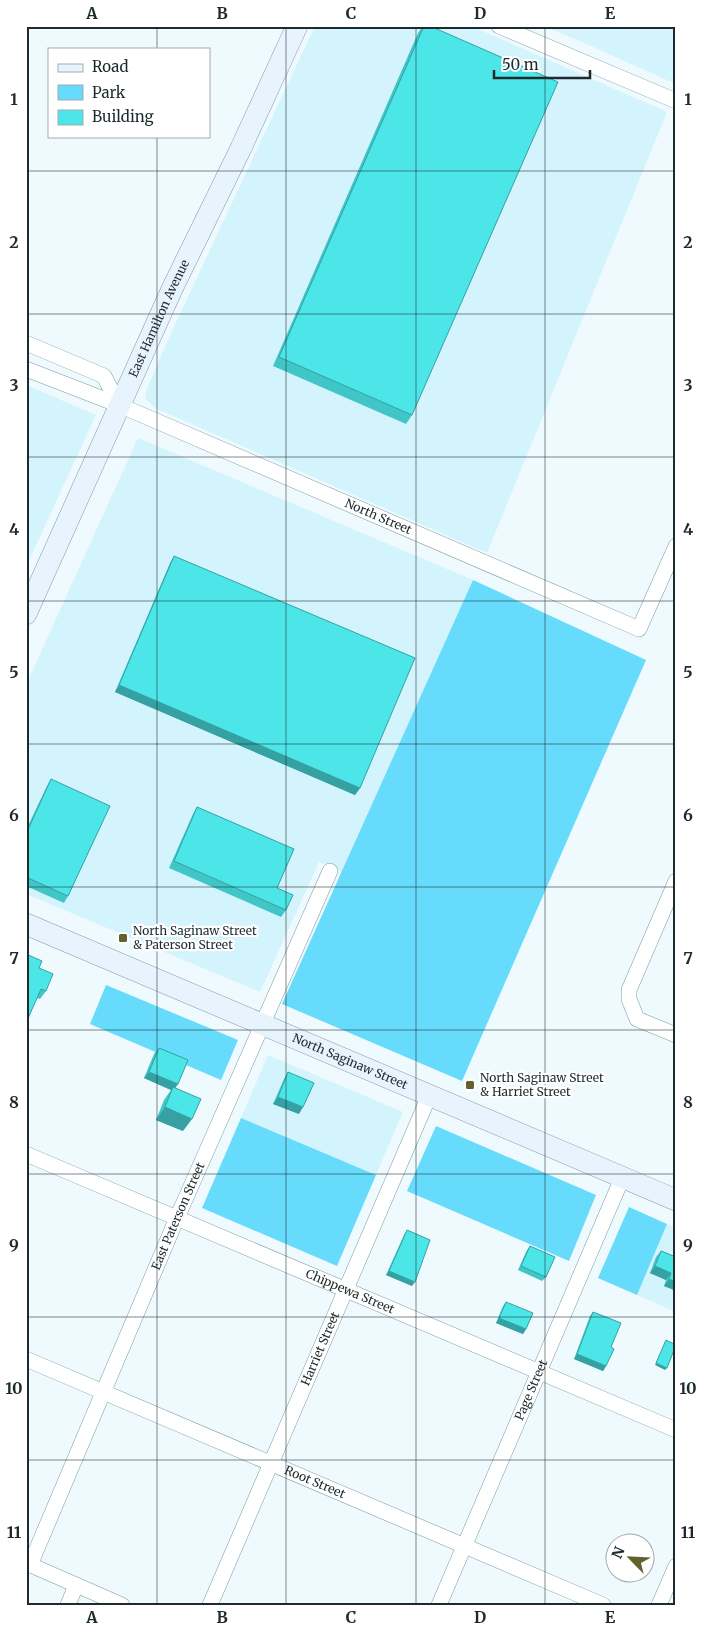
<svg xmlns="http://www.w3.org/2000/svg" width="702" height="1631" font-family="Merriweather,serif">
	<style>
		.built { fill: #d3f3fd }
		.green { fill: #66dbfb }
		.lines { fill: none; stroke-linecap: round; stroke-linejoin: round }
		.street-casing { stroke: #7e9ba4; stroke-width: 16 }
		.secondary-casing { stroke: #7e9ba4; stroke-width: 22 }
		.street { stroke: #fff; stroke-width: 15 }
		.secondary { stroke: #e8f4fd; stroke-width: 21 }
		.wall { fill: #41c6c8 }
		.shaded-wall { fill: #35a1a3 }
		.building { fill: #4ce6e9; stroke: #35a1a3 }
		.grid { fill: none; stroke: #1e2a2e; stroke-width: 1; stroke-opacity: 0.55 }
		.poi-dot { fill: #63622f; stroke: #fff; stroke-width: 2 }
		.labels { text-anchor: middle; stroke-width: 4.5; stroke-linejoin: round; paint-order: stroke }
		.street-label { font-size: 12px; fill: #1e2a2e; stroke: #fff }
		.poi-label { font-size: 12px; fill: #1e2a2e; stroke: #fff; text-anchor: start }
		.neatline { fill: none; stroke: #1e2a2e; stroke-width: 2 }
		.grid-label { font-size: 16px; text-anchor: middle; font-weight: bold; fill: #1e2a2e }
	</style>
	<rect width="100%" height="100%" fill="#eefafe"/>
	<path class="built" d="M315,26H471L667,112L487,553L155,408L145,398L146,391L171,333Z
		M544,26H676V84L589,45Z
		M26,385L96,415L26,567Z
		M138,438L473,580L342,872L319,862L260,992L26,894V685Z
		M268,1055L403,1112L376,1175L241,1118Z
		M667,1224L676,1227V1312L637,1295Z"/>
	<path class="green" d="M473,580L646,660L462,1081L282,1004Z
		M106,985L238,1040L221,1080L90,1024Z
		M241,1118L376,1175L337,1266L202,1208Z
		M436,1126L596,1195L569,1261L407,1191Z
		M629,1207L667,1224L637,1295L598,1278Z"/>
	<g class="lines">
		<g class="street-casing">
			<g id="street">
				<path d="M499,26L676,101"/>
				<path d="M26,343L104,376L119,405"/>
				<path id="s1" d="M26,369L119,405L639,629L676,546"/>
				<path d="M676,881L629,990V999L637,1019L676,1035"/>
				<path id="s2" d="M26,1154L676,1430"/>
				<path id="s3" d="M26,1359L603,1605"/>
				<path d="M26,1563L122,1605"/>
				<path id="s4" d="M30,1565L177,1218L330,871"/>
				<path d="M68,1605L76,1585"/>
				<path id="s5" d="M210,1605L430,1094"/>
				<path id="s6" d="M439,1605L623,1176"/>
				<path d="M659,1605L676,1566"/>
			</g>
		</g>
		<g class="secondary-casing">
			<g id="secondary">
				<path id="s7" d="M26,614L172,289L241,148L297,26"/>
				<path id="s8" d="M26,924L676,1200"/>
			</g>
		</g>
		<use href="#street" class="street"/>
		<use href="#secondary" class="secondary"/>
	</g>
	<path class="wall" d="M423,26H430L412,415L406,424L273,366L418,33Z
		M174,556L360,788L355,795L115,692L170,563Z
		M51,779L68,896L64,903L26,886V830L47,786Z
		M197,807L277,888L286,910L281,917L169,868L193,814Z
		M39,968L46,991L40,999L37,998Z
		M159,1048L178,1084L175,1088L183,1131L156,1120L164,1100L171,1090L144,1078L154,1054Z
		M288,1072L299,1114L273,1104L284,1079Z
		M407,1230L412,1286L386,1275L404,1235Z
		M530,1246L546,1277L542,1281L518,1270L527,1250Z
		M661,1251L676,1257V1287L674,1290L664,1286L666,1280L650,1273L656,1257Z
		M506,1302L526,1329L523,1334L496,1323L503,1306Z
		M593,1312L611,1347L606,1366L603,1371L574,1359L590,1316Z"/>
	<path class="shaded-wall" d="M119,685L360,788L355,795L115,692Z
		M149,1072L178,1084L173,1091V1087L171,1090L144,1078Z
		M278,1097L303,1107L299,1114L273,1104Z
		M165,1107L192,1119L183,1131L156,1120Z
		M655,1266L671,1273L666,1280L650,1273Z
		M389,1271L415,1282L412,1286L386,1275Z
		M669,1279L676,1282V1287L674,1290L664,1286Z
		M499,1318L526,1329L523,1334L496,1323Z
		M577,1354L606,1366L603,1371L574,1359Z
		M656,1363L667,1368L665,1370L655,1365Z"/>
	<path class="building" d="M424,26H430L558,82L412,415L279,357Z
		M174,556L415,658L360,788L119,685Z
		M51,779L110,806L68,896L26,877V834Z
		M197,807L294,849L277,888L293,895L286,910L174,861Z
		M26,954L42,961L39,968L53,974L46,991L41,989L26,1023Z
		M159,1048L188,1060L178,1084L149,1072Z
		M288,1072L314,1083L303,1107L278,1097Z
		M173,1087L201,1099L192,1119L165,1107Z
		M407,1230L430,1240L415,1282L389,1271Z
		M530,1246L555,1257L546,1277L521,1266Z
		M661,1251L676,1257V1282L669,1279L671,1273L655,1266Z
		M506,1302L533,1313L526,1329L499,1318Z
		M593,1312L621,1323L611,1347L614,1349L606,1366L577,1354Z
		M666,1340L676,1345L667,1368L656,1363Z"/>
	<path class="grid" d="M157,26V49M286,26V1605M416,26V1605M545,26V1605M157,136V1605M26,171H676M26,314H676M26,457H676M26,601H676M26,744H676M26,887H676M26,1030H676M26,1174H676M26,1317H676M26,1460H676"/>
	<g class="poi-dot">
		<rect x="118" y="933" width="10" height="10" rx="2.5"/>
		<rect x="465" y="1080" width="10" height="10" rx="2.5"/>
	</g>
	<g class="labels">
		<g class="street-label">
			<text dy="4" stroke="none"><textPath href="#s7" startOffset="324">East Hamilton Avenue</textPath></text>
			<text dy="4" stroke="none"><textPath href="#s1" startOffset="382">North Street</textPath></text>
			<text dy="4" stroke="none"><textPath href="#s8" startOffset="352">North Saginaw Street</textPath></text>
			<text dy="4" stroke="none"><textPath href="#s4" startOffset="379">East Paterson Street</textPath></text>
			<text dy="4" stroke="none"><textPath href="#s2" startOffset="352">Chippewa Street</textPath></text>
			<text dy="4" stroke="none"><textPath href="#s5" startOffset="279">Harriet Street</textPath></text>
			<text dy="4" stroke="none"><textPath href="#s6" startOffset="234">Page Street</textPath></text>
			<text dy="4" stroke="none"><textPath href="#s3" startOffset="314">Root Street</textPath></text>
		</g>
		<g class="poi-label">
			<text x="133" y="935">North Saginaw Street<tspan x="133" dy="14">&amp; Paterson Street</tspan></text>
			<text x="480" y="1082">North Saginaw Street<tspan x="480" dy="14">&amp; Harriet Street</tspan></text>
		</g>
	</g>
	<rect width="702" height="1631" fill="none" stroke="#ffffff" stroke-width="55"/>
	<rect x="48" y="48" width="162" height="90" fill="#ffffff" stroke="#a5aaab"/>
	<rect x="58" y="64" width="25" height="8" fill="#e8f4fd" stroke="#a5aaab"/>
	<text x="92" y="72" font-size="15" fill="#1e2a2e">Road</text>
	<rect x="58" y="85" width="25" height="15" fill="#66dbfb" stroke="#a5aaab"/>
	<text x="92" y="98" font-size="15" fill="#1e2a2e">Park</text>
	<rect x="58" y="110" width="25" height="15" fill="#4ce6e9" stroke="#a5aaab"/>
	<text x="92" y="122" font-size="15" fill="#1e2a2e">Building</text>
	<g transform="translate(630 1558) rotate(294)"><circle r="24" fill="#ffffff" stroke="#a5aaab"/>
	<path d="M0-4L9 19L0 12L-9 19Z" fill="#63622f"/>
	<text y="-8" font-size="14" font-weight="bold" text-anchor="middle" fill="#1e2a2e">N</text>
	</g>
	<path d="M494 70v8h96v-8" fill="none" stroke="#1e2a2e" stroke-width="2.5"/>
	<text x="502" y="70" font-size="15" fill="#1e2a2e" stroke="#ffffff" stroke-width="4" paint-order="stroke">50 m</text>
	<rect x="28" y="28" width="646" height="1576" class="neatline"/>
	<g class="grid-label">
		<text x="92" y="19">A</text>
		<text x="222" y="19">B</text>
		<text x="351" y="19">C</text>
		<text x="480" y="19">D</text>
		<text x="610" y="19">E</text>
		<text x="14" y="105">1</text>
		<text x="688" y="105">1</text>
		<text x="14" y="248">2</text>
		<text x="688" y="248">2</text>
		<text x="14" y="391">3</text>
		<text x="688" y="391">3</text>
		<text x="14" y="535">4</text>
		<text x="688" y="535">4</text>
		<text x="14" y="678">5</text>
		<text x="688" y="678">5</text>
		<text x="14" y="821">6</text>
		<text x="688" y="821">6</text>
		<text x="14" y="964">7</text>
		<text x="688" y="964">7</text>
		<text x="14" y="1108">8</text>
		<text x="688" y="1108">8</text>
		<text x="14" y="1251">9</text>
		<text x="688" y="1251">9</text>
		<text x="14" y="1394">10</text>
		<text x="688" y="1394">10</text>
		<text x="14" y="1538">11</text>
		<text x="688" y="1538">11</text>
		<text x="92" y="1623">A</text>
		<text x="222" y="1623">B</text>
		<text x="351" y="1623">C</text>
		<text x="480" y="1623">D</text>
		<text x="610" y="1623">E</text>
	</g>
</svg>
